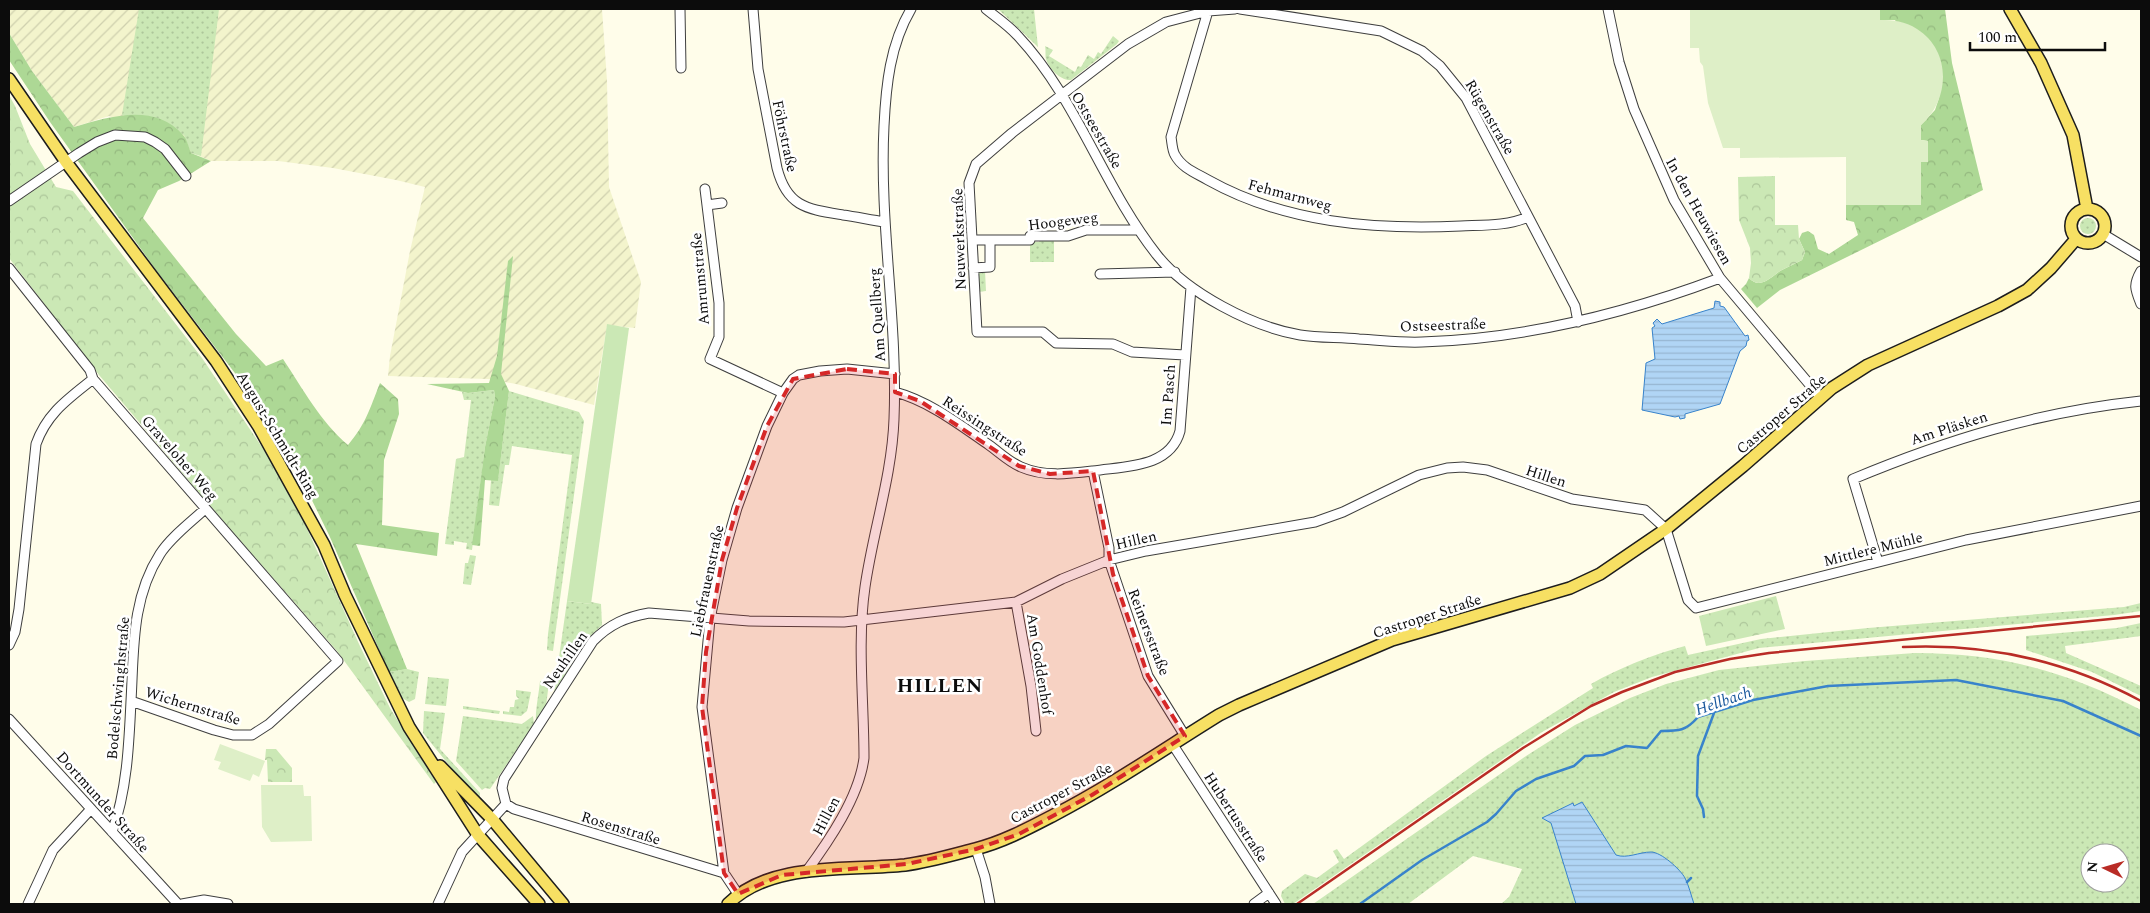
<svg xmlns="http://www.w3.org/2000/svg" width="2150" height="913" font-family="Spectral,serif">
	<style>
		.farmland { fill: url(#farmland-furrows) }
		.grass { fill: url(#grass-dots); fill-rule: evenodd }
		.forest { fill: url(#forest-crowns) }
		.park { fill: url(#park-crowns) }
		.garden { fill: #cbe8b5 }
		.pitch { fill: #deefc7 }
		.water { fill: url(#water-rules); stroke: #3883cb }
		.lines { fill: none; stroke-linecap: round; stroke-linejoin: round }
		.stream { stroke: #3883cb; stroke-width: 2.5 }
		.minor-casing { stroke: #3f3f3f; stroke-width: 11 }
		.major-casing { stroke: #1d1d1d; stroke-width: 14 }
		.minor { stroke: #fff; stroke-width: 9 }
		.major { stroke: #f7e063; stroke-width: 11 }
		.rail { stroke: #b92c26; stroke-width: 2.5 }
		.marked { fill: #d62828; fill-opacity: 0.2; stroke: #d62828; stroke-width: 4; stroke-dasharray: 10 6; stroke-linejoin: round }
		.labels { text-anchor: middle; stroke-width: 5; stroke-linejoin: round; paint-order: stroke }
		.street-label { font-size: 15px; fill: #0c0c0c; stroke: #fff }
		.water-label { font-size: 16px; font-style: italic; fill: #17569b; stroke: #fff }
		.district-label { font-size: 20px; font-weight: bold; letter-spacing: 1px; fill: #0c0c0c; stroke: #fff }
	</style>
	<defs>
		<pattern id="farmland-furrows" width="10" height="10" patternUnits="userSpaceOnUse" patternTransform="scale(1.25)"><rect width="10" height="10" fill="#f3f4cc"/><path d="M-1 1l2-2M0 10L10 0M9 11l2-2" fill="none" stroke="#cfd0ae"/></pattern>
		<pattern id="grass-dots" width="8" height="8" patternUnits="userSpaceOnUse" patternTransform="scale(1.25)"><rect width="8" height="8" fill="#cbe8b5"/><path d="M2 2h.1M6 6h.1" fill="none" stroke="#adc69a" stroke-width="1.8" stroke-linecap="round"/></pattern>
		<pattern id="forest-crowns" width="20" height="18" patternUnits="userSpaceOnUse" patternTransform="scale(1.25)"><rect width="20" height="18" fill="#add895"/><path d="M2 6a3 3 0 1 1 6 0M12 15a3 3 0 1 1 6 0" fill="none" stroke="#94b87f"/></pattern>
		<pattern id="park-crowns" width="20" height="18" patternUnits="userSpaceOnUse" patternTransform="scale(1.25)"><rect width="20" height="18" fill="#cbe8b5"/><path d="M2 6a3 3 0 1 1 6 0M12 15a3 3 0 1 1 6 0" fill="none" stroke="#adc69a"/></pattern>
		<pattern id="water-rules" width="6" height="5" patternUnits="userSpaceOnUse" patternTransform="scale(1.25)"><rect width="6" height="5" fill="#b0d5f5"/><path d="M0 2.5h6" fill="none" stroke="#96b6d1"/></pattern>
	</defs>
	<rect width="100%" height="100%" fill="#fffdea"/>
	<path class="farmland" d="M9,9H602L607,81L609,187L641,282L635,328L607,325L594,405L516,384L488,379L388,376L390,356L410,251L425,187L396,180L333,168L278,161H211L109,116L74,127L32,71L9,33Z"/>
	<path class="grass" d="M139,9H219L201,156L191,153L184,135L122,115Z
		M998,9H1034L1038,47Z
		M1113,36L1119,41L1117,44L1071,80C1061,81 1049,69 1046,59C1045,56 1046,50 1045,46L1053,50L1049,56L1075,72L1078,66L1081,67L1088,55L1094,59L1098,52L1101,54Z
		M2080 226a8 8 0 1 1 16 0a8 8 0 1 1-16 0Z
		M1040,238H1054V262H1030V242H1039Z
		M978,271H985L986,291L978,292Z
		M494,390L495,397L485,447L472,550L466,549L467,543L454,541V545L445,544L456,459L464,457L471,400H464L462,392L469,393Z
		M509,391L579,412L584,421L553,651L547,650L548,634L572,455L512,446L509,465H505L499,506L489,505L491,480H498Z
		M470,555L476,556L471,585L463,584L465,563H468Z
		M567,601L591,604V602L601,604L602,625L585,641L554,693Z
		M2141,603V611L2114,615L1759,648L1652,677L1614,692L1542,732L1293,904H1285L1281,896L1282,891L1305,874L1317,878L1339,862L1333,851L1337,849L1344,859L1486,756L1593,688L1591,684C1621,667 1652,655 1685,646L1688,655L1761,639L1868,628L2124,607Z
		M2141,623V636L2065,646L2066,653L2141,686V696L2092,672L2026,650V636L2117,628Z
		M1915,653C2000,653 2066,671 2141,710V904H1501L1509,897L1522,869L1473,856L1408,904H1313L1526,756L1575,725L1630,698L1666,684L1719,670L1805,661ZM2090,853H2120V883H2090Z
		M551,666L546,706L536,722C535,711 539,693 540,681L549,682Z
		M407,669L419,672L415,699L409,702L402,698L389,672Z
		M428,677L449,679L446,706L425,704Z
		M516,690L531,692L527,711L521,716L503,714V711L509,712L510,707H514L515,700L519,699L516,696Z
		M463,706L500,711L499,714L463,709Z
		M424,711L445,713L440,749L480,793V799L453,770L423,733Z
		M463,716L522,724L533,716L534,724L490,789L485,788L482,790L456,761Z"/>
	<path class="forest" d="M1880,9H1945L1952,63L1983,190L1780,290L1757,308L1741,289L1746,284L1749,278C1760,290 1771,277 1780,271C1787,267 1795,264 1802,260L1805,252L1799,239L1802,233L1808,231L1814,235L1818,249L1829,254L1858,235L1854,222L1846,220V205L1921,204V162L1928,161V141L1921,140V125L1935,110L1939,98L1895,20H1880Z
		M9,33L32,71L74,127C108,117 155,102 183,135C187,139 189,148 191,153L211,161L179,181L158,190L143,218L236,334L266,366L283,359C303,389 320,421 348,445C366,424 370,408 380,383L398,399L399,414L384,460L382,525L439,533L437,556L356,544L407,669L389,672L329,535L302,480L276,434L244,385L156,270L50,122L9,60Z
		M513,256L501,374L509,391L498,481L485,480L480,546L472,545L485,447L495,397L494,390L468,393L427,384L489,383L497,356L508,261Z"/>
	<path class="park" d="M9,95L15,106L30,144L56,187L73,191L202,358L274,465L300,513L359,644L390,708L436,782L434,784L337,651L224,522L99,375L9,258Z
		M1775,176V225H1798L1799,239L1805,252L1802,260C1795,264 1787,267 1780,271C1771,277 1760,290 1749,278L1751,263L1750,248L1739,220L1738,177Z
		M1776,596L1785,629L1706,646L1699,616Z
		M266,749H276L292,768V782H268L267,760H265Z"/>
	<path class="garden" d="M607,324L629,328L591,604L567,601Z"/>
	<path class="pitch" d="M1690,9H1880V20C1893,20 1905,21 1917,29C1952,51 1950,100 1921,125V140L1928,141V162H1921V205H1846V157L1740,158V148H1723L1708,103L1703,66L1700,62L1699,48H1690Z
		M220,744L265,761L259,777L253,774L250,781L218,769L221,762L214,760Z
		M261,785H303L304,796H311L312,841L271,842L262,827Z"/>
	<path class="water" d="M1715,301L1720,302V306L1724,307L1745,336L1748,335L1749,340L1747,341L1746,346L1740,351L1720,404L1685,414V418L1680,419L1679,416L1675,417L1642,410L1646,363L1655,359L1652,328L1655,326L1653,323L1657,319L1662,324L1714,308Z
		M1582,802L1616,855C1627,859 1639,852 1651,852C1661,852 1680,869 1685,878C1689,886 1691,895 1694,904H1576L1551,823L1542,818L1573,803L1574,806Z"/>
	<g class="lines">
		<path class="stream" d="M1704,817L1703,809L1697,796L1698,756L1714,713
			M1687,882L1691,878
			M1360,904L1422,860L1487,822L1496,814L1516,791L1536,779L1574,766L1585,756L1603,755L1626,746L1647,748L1661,731C1679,731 1686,731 1698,717L1753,700L1828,686L1956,680L2063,701L2141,736"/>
		<g class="minor-casing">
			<path id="minor" d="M680,9L681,68
				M753,9L758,69L777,168C787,207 807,209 843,215C857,217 871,220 885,222
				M986,9C996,17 1008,25 1017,35C1077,98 1103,187 1157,255C1187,293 1253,327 1300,335C1319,338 1340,337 1359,339C1380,340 1401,343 1422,342C1525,339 1624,314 1720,278
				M1240,9L1381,31L1422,51L1440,66L1466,98L1575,306L1578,322
				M1608,9L1619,62L1634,109L1674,200L1720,278L1821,398
				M1208,11L1171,137C1172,142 1172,150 1175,155C1182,168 1196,173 1208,180C1285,223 1374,230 1461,226C1484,225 1507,226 1528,217
				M705,189L719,303V337L710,359L783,393
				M9,201L79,153L97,142L115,135L145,137L155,142L165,149L186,176
				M707,205L722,203
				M2103,234L2141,257
				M972,240H1030V236H1068L1086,230H1139
				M9,268L90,370L93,379L338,661L269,724L252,735H233L214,730L131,701
				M973,268L990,267V240
				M2141,271C2133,285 2135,289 2141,304
				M1100,274L1175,272
				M1185,355L1132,352L1113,344L1056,343L1043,332H977L969,183L976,164L1012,133L1128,44L1166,22L1208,11L1235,9
				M895,392C929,401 960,425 989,445C999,452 1009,462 1021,467C1044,477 1068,474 1093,471L1109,548V560L1148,676L1185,736
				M1093,471C1125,466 1170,468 1180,431L1191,287
				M1878,562L1853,479C1949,439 2038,412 2141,401
				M1016,602L1031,686L1036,731
				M9,645L15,632L19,609L36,444C47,413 68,399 93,379
				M9,719L178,904
				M1173,745L1276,904
				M506,804L502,788L504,779L593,641C610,624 626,617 649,613L749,621L844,622L1016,602L1062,579L1109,560L1146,551L1315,522L1343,512L1419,475L1447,468L1463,467L1487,470L1572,499L1645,510L1666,529L1688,600L1696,608L1966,540L2141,506
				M506,804L514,809L724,873L738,894
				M112,832C127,791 129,744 131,701C134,651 131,599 160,554C171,537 190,523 205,509
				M976,849L985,877L990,904
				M806,872C829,841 859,797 864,758C864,703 857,642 865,587C873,531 892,476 894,419C898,321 879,224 884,126C886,85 890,45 911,9
				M724,873L702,707L710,619L722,560L737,508L767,426L783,393L793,379L799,375L820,371L847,369L895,374
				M28,904L53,850L91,809
				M182,904L204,900L228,904
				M438,904L462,852L506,804
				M1254,904L1269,893"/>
		</g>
		<g class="major-casing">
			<path id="major" d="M2010,9L2041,63L2073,135L2087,209
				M9,79L66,162L216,361L259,427L324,545L345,595L409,727L478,835L539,904
				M2071 226a17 17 0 1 1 34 0a17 17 0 1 1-34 0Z
				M440,766L492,819L563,904
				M728,904C771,861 848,871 905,865C928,862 952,855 975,849C1003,842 1029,828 1054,815C1112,785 1164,749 1219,715L1239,705L1392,640L1570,588L1600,574L1666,529L1743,466L1832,388L1868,365L1998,306L2027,290L2051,268L2076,239"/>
		</g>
		<use href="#minor" class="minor"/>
		<use href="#major" class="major"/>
		<path class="rail" d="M1903,647C1988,643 2067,661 2141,701
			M1297,904L1523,748L1591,706L1622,692L1675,672L1730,659L1769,653L2141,616"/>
	</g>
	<path class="marked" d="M847,369L895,374V392L920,401L1019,466L1050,474L1093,471L1113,574L1148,676L1185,736L1092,795L1019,834L976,849L907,864L782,875L738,894L724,873L702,707L706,652L722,560L737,508L767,426L793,379Z"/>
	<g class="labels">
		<g class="street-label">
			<text transform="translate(1490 117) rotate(60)" y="5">Rügenstraße</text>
			<text transform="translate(1097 130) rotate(60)" y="5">Ostseestraße</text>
			<text transform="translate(785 136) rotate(78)" y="5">Föhrstraße</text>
			<text transform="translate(1290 195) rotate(15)" y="5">Fehmarnweg</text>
			<text transform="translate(1699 211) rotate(61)" y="5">In den Heuwiesen</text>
			<text transform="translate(1063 221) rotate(-7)" y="5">Hoogeweg</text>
			<text transform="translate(959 239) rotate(-92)" y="5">Neuwerkstraße</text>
			<text transform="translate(700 279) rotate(-95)" y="5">Amrumstraße</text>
			<text transform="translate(877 315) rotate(-94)" y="5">Am Quellberg</text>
			<text transform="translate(1443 325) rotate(-2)" y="5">Ostseestraße</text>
			<text transform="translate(1168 395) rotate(-86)" y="5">Im Pasch</text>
			<text transform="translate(1781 414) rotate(-41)" y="5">Castroper Straße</text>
			<text transform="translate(985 426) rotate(33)" y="5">Reissingstraße</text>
			<text transform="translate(1949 428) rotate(-18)" y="5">Am Pläsken</text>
			<text transform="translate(278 435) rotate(59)" y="5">August-Schmidt-Ring</text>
			<text transform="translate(180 458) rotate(49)" y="5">Graveloher Weg</text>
			<text transform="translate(1546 476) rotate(18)" y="5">Hillen</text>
			<text transform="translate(1136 540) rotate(-13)" y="5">Hillen</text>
			<text transform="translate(1873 549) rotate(-14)" y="5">Mittlere Mühle</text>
			<text transform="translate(707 581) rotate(-78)" y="5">Liebfrauenstraße</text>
			<text transform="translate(1427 616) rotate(-18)" y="5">Castroper Straße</text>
			<text transform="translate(1149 632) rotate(69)" y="5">Reinersstraße</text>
			<text transform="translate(565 660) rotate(-55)" y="5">Neuhillen</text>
			<text transform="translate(1040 664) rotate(81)" y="5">Am Goddenhof</text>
			<text transform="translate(118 688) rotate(-85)" y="5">Bodelschwinghstraße</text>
			<text transform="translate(193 706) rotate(17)" y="5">Wichernstraße</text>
			<text transform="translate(1061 793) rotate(-28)" y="5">Castroper Straße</text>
			<text transform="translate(103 802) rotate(48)" y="5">Dortmunder Straße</text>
			<text transform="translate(826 816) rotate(-62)" y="5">Hillen</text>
			<text transform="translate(1236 817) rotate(57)" y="5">Hubertusstraße</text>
			<text transform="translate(621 828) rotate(17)" y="5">Rosenstraße</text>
		</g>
		<g class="water-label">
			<text transform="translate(1723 700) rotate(-19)" y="6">Hellbach</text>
		</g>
		<g class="district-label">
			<text x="940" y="692">HILLEN</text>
		</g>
	</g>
	<rect width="2150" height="913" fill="none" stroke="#0c0c0c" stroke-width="20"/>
	<g transform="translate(2105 868) rotate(275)"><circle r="24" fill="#ffffff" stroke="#9e9e9e"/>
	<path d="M0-4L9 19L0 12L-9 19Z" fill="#b92c26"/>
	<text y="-8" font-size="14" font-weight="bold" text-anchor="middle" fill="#0c0c0c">N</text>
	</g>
	<path d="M1970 42v8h135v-8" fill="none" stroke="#0c0c0c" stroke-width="2.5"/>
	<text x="1978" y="42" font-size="15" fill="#0c0c0c" stroke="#ffffff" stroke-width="4" paint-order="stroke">100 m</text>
</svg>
